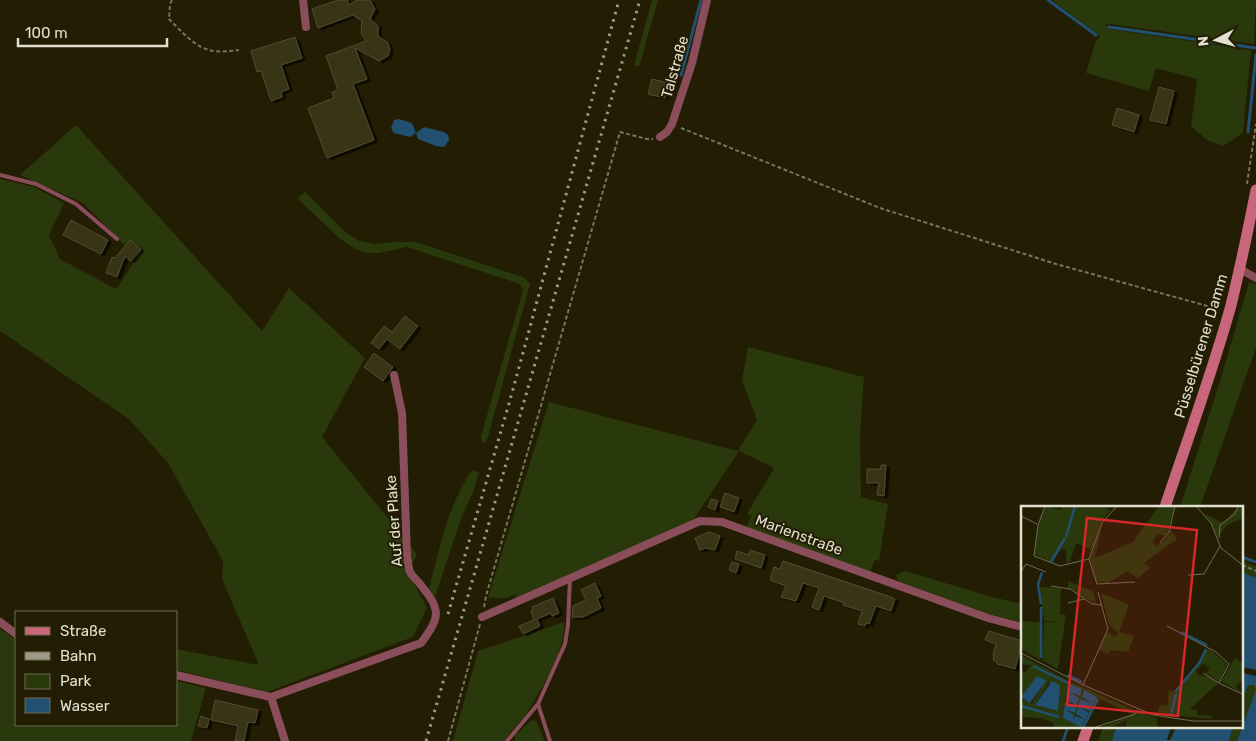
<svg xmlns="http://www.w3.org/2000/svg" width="1256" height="741" font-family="Rubik,sans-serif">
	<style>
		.green { fill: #29390b }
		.water { fill: #215070 }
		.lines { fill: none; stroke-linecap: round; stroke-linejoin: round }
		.stream { stroke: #215070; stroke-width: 3 }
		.building { fill: #393418; stroke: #514c30; filter: url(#shadow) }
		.path { stroke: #78755f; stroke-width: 2; stroke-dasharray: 4 2.5; stroke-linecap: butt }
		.service { stroke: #8a4d5a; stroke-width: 4 }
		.minor { stroke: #8a4d5a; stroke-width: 8 }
		.secondary { stroke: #c8677c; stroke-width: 11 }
		.rail { stroke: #9c9986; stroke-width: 3; stroke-dasharray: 2.5 5; stroke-linecap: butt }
		.labels { text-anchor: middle; stroke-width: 4; stroke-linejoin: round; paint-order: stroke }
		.street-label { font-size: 15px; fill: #e2e0d0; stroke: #221d03 }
		.inset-river { fill: none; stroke: #215070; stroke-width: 2.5 }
		.inset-road { fill: none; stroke: #6f6b55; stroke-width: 1 }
		.view { fill: #d62828; fill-opacity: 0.15; stroke: #d62828; stroke-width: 2.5 }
		.inset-edge { fill: none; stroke: #e2e0d0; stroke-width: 2.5 }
	</style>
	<defs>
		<filter id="shadow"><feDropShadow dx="3.5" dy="2" stdDeviation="0" flood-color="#0009"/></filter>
	</defs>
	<rect width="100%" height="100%" fill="#221d03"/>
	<path class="green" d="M652,0H658L639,67L634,65Z
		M1052,0H1256L1254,44L1110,24L1105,25L1109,29L1251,50L1243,133L1223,146L1207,140L1191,126L1197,79L1156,68L1149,91L1086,73L1095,43L1100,36Z
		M76,125L262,331L289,288L365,358L322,437L417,554L408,572L427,608L413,637L267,692L176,670V649L259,665L222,579L223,561L168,463L129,419L0,331V179L34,187L64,203L49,235L60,259L116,289L137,258L83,203L20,175Z
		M305,192L344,231L359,241L376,244L394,242H416L525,278L530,284L488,437L484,443L482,442L481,436L523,290L520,284L407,247L379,253H367L355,249L339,238L297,198Z
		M1249,282L1256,284V348L1200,507H1180L1220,381Z
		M748,347L864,377L860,435L861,497L888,504L879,561L875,560L870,572L746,528L751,516L747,514L774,468L739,451L692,522L515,599L516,594L504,599L488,597L549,402L738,451L757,420L742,380Z
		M472,470L479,473L473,492L462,516L435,597L429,589C439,549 448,505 472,470Z
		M1242,561L1256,566V578L1242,572Z
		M905,571L992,597L1022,604V622L989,614L898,581L896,575Z
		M564,622C568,644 540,692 528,711C521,722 511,730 504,741H453L478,651Z
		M0,629L16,640V725H176V681L206,688L191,741H0Z
		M1251,684L1254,685L1256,690L1255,695L1237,741H1229L1233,727H1242V700L1247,686Z
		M532,720L536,721L545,741H515L514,736Z
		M1103,727H1116L1112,741H1098Z"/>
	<path class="water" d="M399,119L412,123L416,133L424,127L444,132L448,135L449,140L444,147L436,146L418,139L416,133L410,137L394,133L391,128L394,120Z
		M1242,572L1256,578V670L1242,667Z
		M1242,673L1256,676V741H1237L1256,690L1254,685H1248L1242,700Z
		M1116,727H1171L1167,740H1170L1176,727H1233L1229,741H1112Z"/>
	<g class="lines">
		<path class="stream" d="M1048,0L1096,35
			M1109,27L1256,48
			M681,75L701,0
			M1248,132L1256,55
			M1242,557L1256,562
			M1063,741L1068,727"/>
	</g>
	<path class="building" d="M338,0H347L349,5L357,0H370L375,9L370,19L378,26V36L388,43L390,50L388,56L379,61L355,48L367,79L353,84L374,140L327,158L308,108L334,98L332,92L338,90L326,56L366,41L361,33L362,21L353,15L318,28L312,9Z
		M295,37L302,58L281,65L289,89L281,92L282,97L271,101L261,71L257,72L251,51Z
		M652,79L669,83L665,98L648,94Z
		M1159,87L1174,91L1166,124L1150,120Z
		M1117,108L1139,115L1134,132L1112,125Z
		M71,220L108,240L101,254L63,235Z
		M130,240L141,249L131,261L125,256L117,277L106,273L112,257L115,258Z
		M405,316L418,326L400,349L387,339L379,349L371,343L384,326L392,332Z
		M374,353L393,367L383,381L364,367Z
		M881,465H886L884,496L877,495L879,483H867V469H881Z
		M725,493L739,498L734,512L720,507Z
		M711,499L718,501L715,510L708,507Z
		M709,532L720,536L715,550L706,548L700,550L695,538Z
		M750,550L765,555L761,568L735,559L737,551L749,555Z
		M783,561L891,597L895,599L891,611L876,606L869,624L866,623L865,626L858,624L862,611L843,605L844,603L824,596L819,610L812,607L819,588L803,583L796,601L781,597L786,586L770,580L774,567L780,569Z
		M732,562L739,564L736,573L729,570Z
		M595,583L601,596L597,598L601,608L583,617H572L573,606L586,600L581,590Z
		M553,598L559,613L552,616L551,613L537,619L540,626L523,634L519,626L534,620L531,611L533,610L532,607Z
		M989,631L1022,641L1015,669L997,664V662L993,660L994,656L993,655L996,644L985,640Z
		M215,700L258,710L255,723L248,722L244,741H235L238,726L211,720Z
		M201,716L209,719L207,728L198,726Z"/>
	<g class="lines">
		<path class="path" d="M172,0L170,4L169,19C181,31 197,50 215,51C223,52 231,51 239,50
			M681,128L880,208L1056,264L1218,309
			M1247,184L1256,124
			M1209,339L1213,327
			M1242,565L1256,571
			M484,607L486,596L620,132L647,139H653
			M448,741L480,624"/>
		<path class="service" d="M0,175L36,184L76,204L117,239
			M538,704L550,741
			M507,741L538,704L565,644L568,625L570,578"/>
		<path class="minor" d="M303,0L306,27
			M660,137L667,132L672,124L692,63L707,0
			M1240,269L1256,278
			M482,617L700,521L722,522L988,618L1022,627
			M0,622L16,634
			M176,675L271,697L421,643C441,616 441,610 420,584C417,580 412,576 410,572C408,567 408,561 407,556L402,413L394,375
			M271,697L285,741"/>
		<path class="secondary" d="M1165,507C1187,441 1211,376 1230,309C1240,270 1248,230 1256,190
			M1083,741L1088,727"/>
		<path class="rail" d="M448,614L512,393L619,0
			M426,741L640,0"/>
	</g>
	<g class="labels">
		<g class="street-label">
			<text transform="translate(675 67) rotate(-74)" y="5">Talstraße</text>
			<text transform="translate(1201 346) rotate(-73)" y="5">Püsselbürener Damm</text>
			<text transform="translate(394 521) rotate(-94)" y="5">Auf der Plake</text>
			<text transform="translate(799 535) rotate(20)" y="5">Marienstraße</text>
		</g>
	</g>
	<g transform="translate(1021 506)">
		<rect width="222" height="222" fill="#221d03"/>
		<path d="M25,0L40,4L41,0H54L51,10L55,0H81L89,4L80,17L71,44L55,37L49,56L45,57V45L41,42L30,56L13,48L17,18ZM138,0H154L145,30L137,28L131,36L136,40L145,33L150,24L156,33L123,57L129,62L117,72L106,65L87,77L75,75L69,53L81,18L74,52L112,36ZM218,0H222V12L206,19L197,31L184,8L202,17ZM47,75L72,85L75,98L47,82ZM18,81L40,82L39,108L45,109L37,163L21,154L23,116L41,115H23ZM80,87L108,99L98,126L113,130L107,146L89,144L87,148L78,144L86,126L94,131L97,127L88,118ZM0,115L20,116L19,154L0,142ZM187,142L206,158L198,176L185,167L189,163L182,158L175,165L177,169L189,171L197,177L169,203L176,204V209L192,210L191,213L150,209L155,188L149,209L137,206L139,199L146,200L148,184L154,186L165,174ZM0,149L50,176L115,205L111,208L77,192L63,222H32V217L20,212L0,211V193L11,197L24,177L6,183L0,191V164L4,167L10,159L0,158ZM28,176L35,205L14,199ZM47,177L59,190L48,186L58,193L54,207L45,205L53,209L52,215L54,210L63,212L55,209L59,193L71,197L61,191L62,185L76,191L69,205L59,201L68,207L60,221L42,212L44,195L55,199L44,194ZM214,152L222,158V173L215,181L222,188L200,175ZM118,206L136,212L137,222H104L106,214L89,222H79Z" fill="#29390b" fill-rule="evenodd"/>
		<path d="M16,170L25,174L24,177L9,197L0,191ZM31,175L39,179L37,205L14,199ZM47,177L61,183L59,190L48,186L58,192L54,207L45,204L53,209L52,215L54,210L63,213L55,208L59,193L71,197L61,191L63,184L76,191L69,205L59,201L68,207L60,221L42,212L44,196L55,199L45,194Z" fill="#215070"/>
		<path class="inset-river" d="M45,31L54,0M30,56L44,32M20,98L17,79L21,66M20,101V152M160,126L186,139M12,160L47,177M46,169L61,176M154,186L179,156L185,143M0,200L38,211M150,209L155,188M62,222L77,193"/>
		<path class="inset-road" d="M24,0L17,19L13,50L39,60L68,53M96,0L81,17L68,53L76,78L114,76M175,0L190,17L200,42L223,60M0,10L16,18M198,32L199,19L214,8L217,0M139,37L148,26L154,0M0,66L5,58L25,66M167,69L183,68L199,40M30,80L49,83L71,98L81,99M47,97L63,93M146,120L195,146L208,158L198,177L223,189M0,147L62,179L132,209L172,215H223M182,167L198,177M62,179L87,123L77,86M72,222L114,208L117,204"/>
		<path class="view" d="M66,12L176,24L157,210L46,199Z"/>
		<rect width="222" height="222" class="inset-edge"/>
	</g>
	<rect x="15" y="611" width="162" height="115" fill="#221d03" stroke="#6f6b55"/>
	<rect x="25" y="627" width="25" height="8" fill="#c8677c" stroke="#6f6b55"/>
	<text x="60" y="636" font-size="15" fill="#e2e0d0">Straße</text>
	<rect x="25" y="652" width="25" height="8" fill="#9c9986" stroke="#6f6b55"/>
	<text x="60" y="661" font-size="15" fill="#e2e0d0">Bahn</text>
	<rect x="25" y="674" width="25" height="15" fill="#29390b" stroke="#6f6b55"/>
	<text x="60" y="686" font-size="15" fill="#e2e0d0">Park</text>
	<rect x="25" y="698" width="25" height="15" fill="#215070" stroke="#6f6b55"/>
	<text x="60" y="711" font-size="15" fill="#e2e0d0">Wasser</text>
	<g transform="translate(1216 40) rotate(264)" stroke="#221d03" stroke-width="4" paint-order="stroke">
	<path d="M0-4L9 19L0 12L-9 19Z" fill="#e2e0d0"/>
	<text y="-8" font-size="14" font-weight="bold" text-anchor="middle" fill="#e2e0d0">N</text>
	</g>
	<path d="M18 38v8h149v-8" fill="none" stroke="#e2e0d0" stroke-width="2.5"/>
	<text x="25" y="38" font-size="15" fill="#e2e0d0" stroke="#221d03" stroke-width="4" paint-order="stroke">100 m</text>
</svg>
